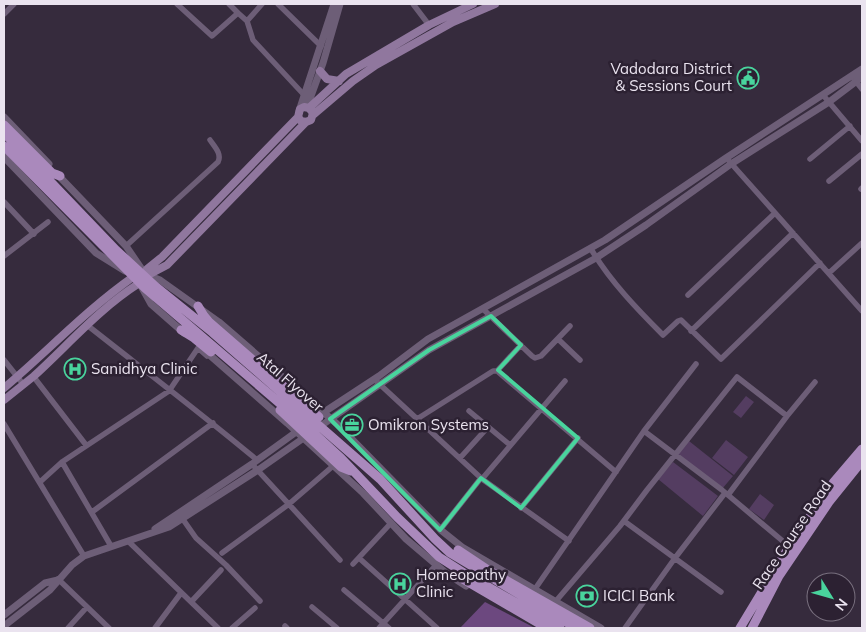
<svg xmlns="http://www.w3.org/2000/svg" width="866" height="632" font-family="Mulish,sans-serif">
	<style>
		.green { fill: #543d61 }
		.forest { fill: #6c487f }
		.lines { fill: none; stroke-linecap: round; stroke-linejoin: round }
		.minor { stroke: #6d5e77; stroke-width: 5.5 }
		.tertiary { stroke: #6d5e77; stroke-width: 7 }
		.secondary { stroke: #90779e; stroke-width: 8 }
		.primary { stroke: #aa89bc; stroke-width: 9 }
		.marked { fill: none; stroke: #49d49d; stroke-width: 4; stroke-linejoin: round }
		.labels { text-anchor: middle; stroke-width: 5; stroke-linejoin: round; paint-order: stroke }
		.poi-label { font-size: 15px; fill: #eae3ef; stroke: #2c2132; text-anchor: start }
		.street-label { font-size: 15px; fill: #eae3ef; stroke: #2c2132 }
	</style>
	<rect width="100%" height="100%" fill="#362b3d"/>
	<path class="green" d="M746,396L754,402L741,418L733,412Z
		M726,440L748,457L734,475L712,458Z
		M689,441L733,476L722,489L677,455Z
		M673,462L718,496L703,516L658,479Z
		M760,494L774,505L764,520L749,509Z"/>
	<path class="forest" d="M485,602L535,628H460Z"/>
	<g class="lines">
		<path class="minor" d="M177,4L212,36L238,13L229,4
			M278,4L321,46
			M413,4L429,25
			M238,13L247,21L262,4
			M4,14L14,4
			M247,21L253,40L306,97
			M854,79L862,89
			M823,95L862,141
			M810,159L850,126
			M729,161L862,311
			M829,181L862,154
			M861,189L862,188
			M4,202L34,234
			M126,246L218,162C222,154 215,147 210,140
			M591,249C610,281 637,309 663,335L678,321L681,320L721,359L820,263
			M4,256L48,222
			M829,273L862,243
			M688,295L775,213
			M483,309L532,356L535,358L541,356L570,326
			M87,325C144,370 202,414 257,460
			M691,331L793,233
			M558,339L580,360
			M4,360L23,384
			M497,371L521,345
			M33,376L86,445
			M374,379L482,479L569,541
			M469,411L510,445
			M417,419L493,371H497L616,472
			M4,424L84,556
			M644,431L722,490L791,548
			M460,458L488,427
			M62,462L111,546
			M252,464L340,560
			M482,479L565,381
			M40,482L62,462L169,391L198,348L207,356
			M728,495L787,416L815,382
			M521,508L578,438
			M92,512L213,423
			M182,518L196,538L226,565L260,601
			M624,521L721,592
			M440,530L481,478
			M128,541L218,628
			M222,553L289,504L333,466
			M359,558L437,628
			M353,564L391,523
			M58,579L109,628
			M535,589L644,431L696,364
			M344,590L389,628
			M556,601L620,526L647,490L737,377L787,416
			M191,602L221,570
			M312,607L337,628
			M285,626L287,628
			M68,628L87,607
			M155,628L181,593
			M232,628L255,608
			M379,628L436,565
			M625,628L675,558L725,493"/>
		<path class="tertiary" d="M307,107L323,63L340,4
			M299,111L334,4
			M4,117L49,164
			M4,157L96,253L125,271
			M57,174L126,246L141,268
			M150,276L160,280L219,322L337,424L442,531L462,547L601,628
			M141,286L151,304L184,333
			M205,351L287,423L363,493L406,539L446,573L466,586
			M315,418L379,376L428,339L605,240L726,158L862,69
			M155,529L252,464L303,427
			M4,615L45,583L58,580
			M4,626L50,590L72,565L84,556L169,527L258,470L429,350L596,258L646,225L731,164L829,102L862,77"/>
		<path class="secondary" d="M320,71L327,79L339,81
			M309,108L346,74L429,25L473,4
			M313,115L353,81L376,65L453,22L495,4
			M147,269L162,257L298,117L300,109L304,107L309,108L313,113L311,120L306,122L301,121L298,117
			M150,274L167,265L306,122
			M4,388C47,352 86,310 133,277
			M4,400C14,392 24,384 34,376C68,345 99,309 138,284"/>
		<path class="primary" d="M4,125L52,173L60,176
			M4,133L116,250L155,286L212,332L380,479L435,539L450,553L576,628
			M4,146L145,288L304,424L341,458L397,517L439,557L464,573L560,628
			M198,306L204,316L209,322L319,417
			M181,330L194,338L211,352
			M280,410L341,467L351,471
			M458,550L488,570L590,628
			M463,579L547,628
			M740,628L789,547L833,483L862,449
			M752,628L779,576L829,502L862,461"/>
	</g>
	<path class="marked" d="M491,316L521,345L498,370L578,438L521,508L481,478L440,530L330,419L429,350Z"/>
	<defs>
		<g id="civic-ring" transform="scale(1.125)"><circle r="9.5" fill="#2c2132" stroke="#49d49d" stroke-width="1.5"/><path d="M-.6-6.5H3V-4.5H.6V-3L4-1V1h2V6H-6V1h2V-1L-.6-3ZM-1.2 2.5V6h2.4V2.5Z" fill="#49d49d"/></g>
		<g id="hospital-ring" transform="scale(1.125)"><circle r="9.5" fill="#2c2132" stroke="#49d49d" stroke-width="1.5"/><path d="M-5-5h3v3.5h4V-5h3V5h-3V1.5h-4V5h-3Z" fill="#49d49d"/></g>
		<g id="office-ring" transform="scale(1.125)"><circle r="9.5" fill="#2c2132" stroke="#49d49d" stroke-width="1.5"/><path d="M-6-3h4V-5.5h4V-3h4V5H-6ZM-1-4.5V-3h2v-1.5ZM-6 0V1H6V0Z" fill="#49d49d"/></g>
		<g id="bank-ring" transform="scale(1.125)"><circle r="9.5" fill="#2c2132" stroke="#49d49d" stroke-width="1.5"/><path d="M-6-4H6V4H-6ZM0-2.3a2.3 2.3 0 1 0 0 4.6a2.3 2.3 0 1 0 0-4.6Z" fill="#49d49d"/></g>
	</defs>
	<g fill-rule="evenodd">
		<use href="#civic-ring" x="748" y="78"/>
		<use href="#hospital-ring" x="75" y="369"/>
		<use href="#office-ring" x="352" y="425"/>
		<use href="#hospital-ring" x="400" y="584"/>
		<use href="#bank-ring" x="587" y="596"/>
	</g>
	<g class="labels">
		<g class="poi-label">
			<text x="732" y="74" text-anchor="end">Vadodara District<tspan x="732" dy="17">&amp; Sessions Court</tspan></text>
			<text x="91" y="374">Sanidhya Clinic</text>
			<text x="368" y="430">Omikron Systems</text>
			<text x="416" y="580">Homeopathy<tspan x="416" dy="17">Clinic</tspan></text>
			<text x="603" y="601">ICICI Bank</text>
		</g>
		<g class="street-label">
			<text transform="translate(290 382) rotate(41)" y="5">Atal Flyover</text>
			<text transform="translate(792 535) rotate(-56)" y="5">Race Course Road</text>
		</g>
	</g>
	<rect width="866" height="632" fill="none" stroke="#eae3ef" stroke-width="10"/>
	<g transform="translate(831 597) rotate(127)"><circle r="24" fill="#2c2132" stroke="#786f7e"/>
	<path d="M0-4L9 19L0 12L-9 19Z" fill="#49d49d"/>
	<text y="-8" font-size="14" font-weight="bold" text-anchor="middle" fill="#eae3ef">N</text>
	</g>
</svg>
